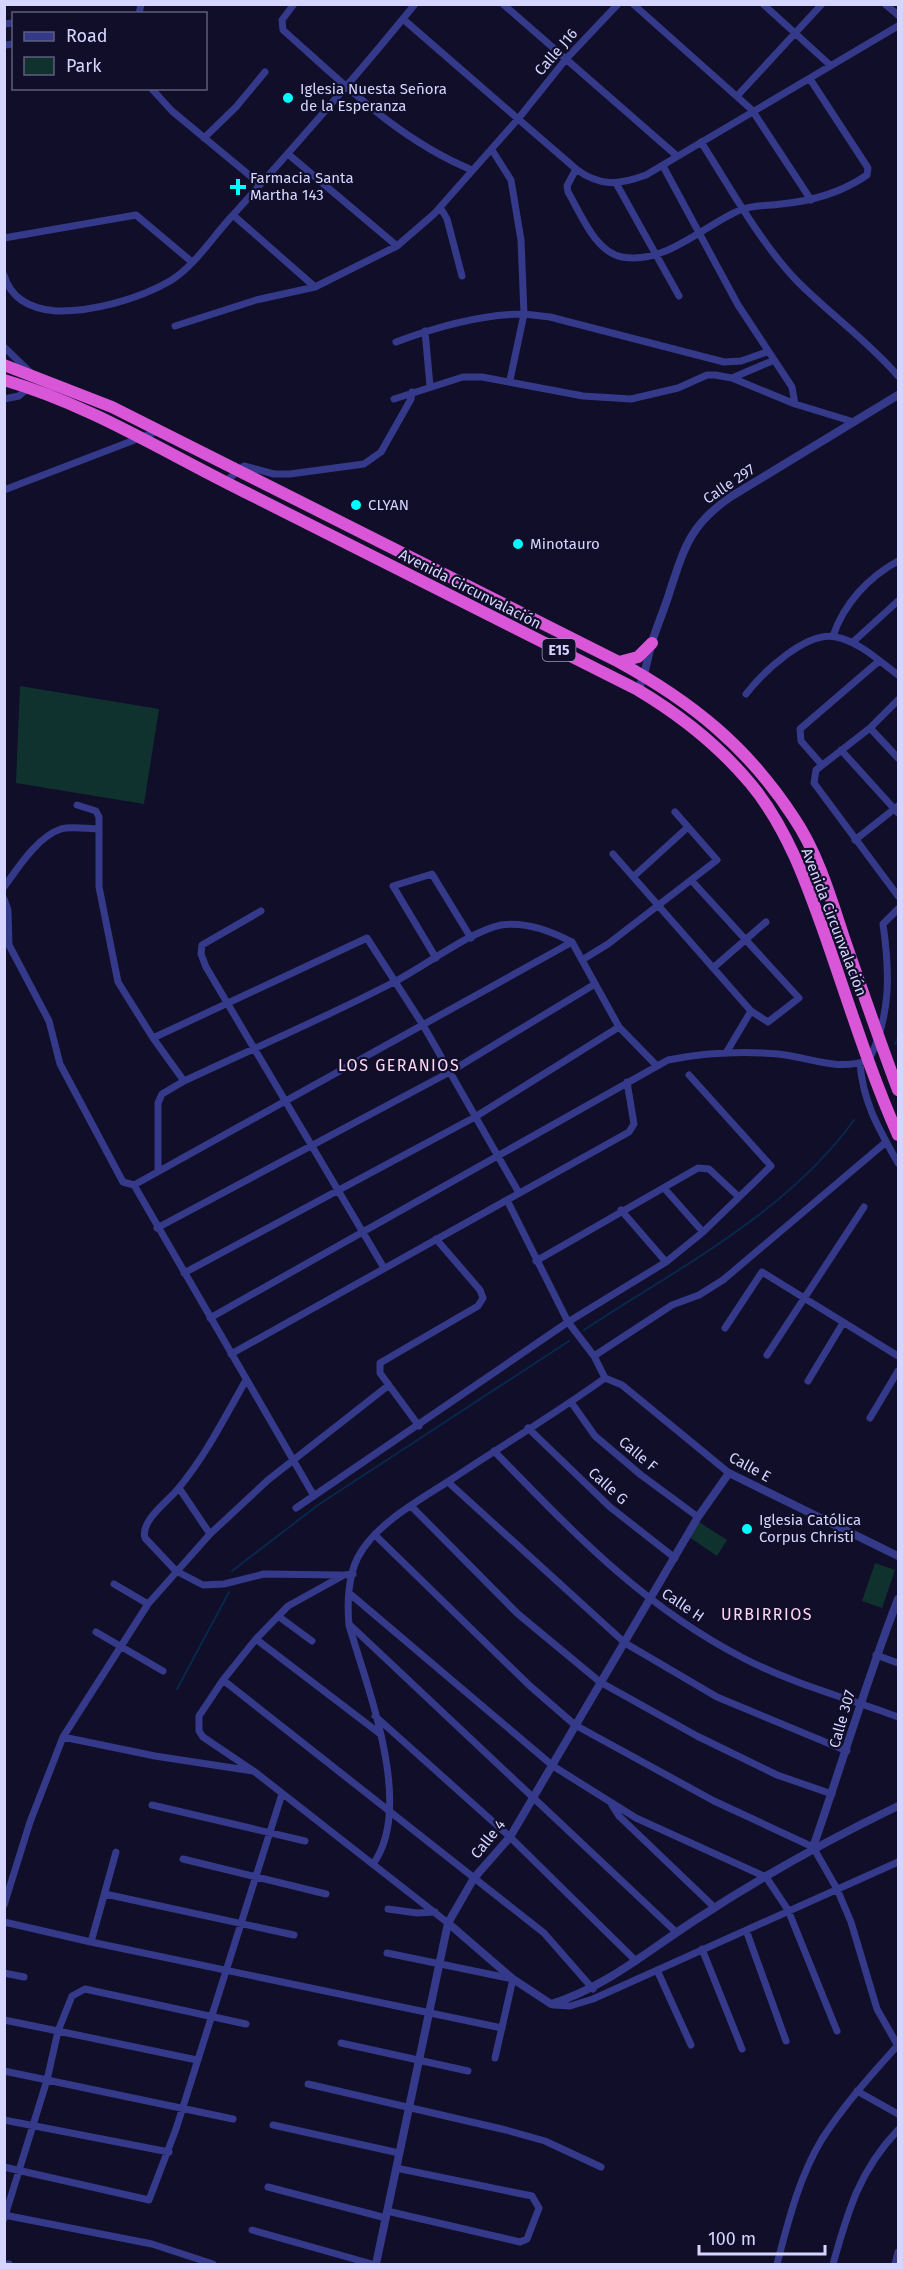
<svg xmlns="http://www.w3.org/2000/svg" width="903" height="2269" font-family="'Fira Sans',sans-serif">
	<style>
		.green { fill: #10322e }
		.lines { fill: none; stroke-linecap: round; stroke-linejoin: round }
		.stream { stroke: #08274c; stroke-width: 2 }
		.minor { stroke: #35398a; stroke-width: 7 }
		.tertiary { stroke: #35398a; stroke-width: 8 }
		.trunk { stroke: #da56d9; stroke-width: 12 }
		.poi-dot { fill: #01fcff; stroke: #100e28; stroke-width: 2 }
		.labels { text-anchor: middle; stroke-width: 4.5; stroke-linejoin: round; paint-order: stroke }
		.shield { fill: #100e28; stroke: #9b99be; stroke-width: 1.5 }
		.shield-label { font-size: 14px; font-weight: bold; fill: #d6d5ff }
		.street-label { font-size: 15px; fill: #d6d5ff; stroke: #100e28 }
		.poi-label { font-size: 15px; fill: #d6d5ff; stroke: #100e28; text-anchor: start }
		.neighbourhood-label { font-size: 16px; letter-spacing: 1.5px; fill: #ffd7f4; stroke: #100e28 }
	</style>
	<rect width="100%" height="100%" fill="#100e28"/>
	<path class="green" d="M20,686L159,709L144,804L16,783Z
		M699,1522L727,1540L717,1556L689,1537Z
		M875,1563L895,1570L882,1608L862,1601Z"/>
	<g class="lines">
		<path class="stream" d="M895,1044L898,1038
			M584,1330C678,1268 787,1213 854,1120
			M232,1571L318,1505L569,1341
			M177,1689L229,1592"/>
		<path class="minor" d="M294,4L282,20L283,30C343,83 397,139 472,170
			M503,4L677,156
			M633,4L752,110L811,200
			M763,4L830,65
			M885,4L898,15
			M139,14L141,4
			M403,19L576,169C600,187 619,185 646,175L898,26
			M4,24L13,23
			M4,45L14,44
			M151,88L172,111L260,184
			M738,95L822,4
			M204,138L236,107L265,72
			M701,142C730,187 760,243 798,282C831,315 868,341 898,376
			M492,150L511,180L521,240L524,314L550,317L724,362L741,361L767,352
			M288,154L397,246
			M663,166L738,305L792,387L795,404
			M576,169L567,186L568,192C581,214 595,252 622,257C665,265 703,226 740,210C752,205 768,206 781,204C812,201 841,193 867,175L868,168L810,79
			M616,183L679,296
			M440,207L447,219L462,276
			M233,215L315,287
			M4,238L136,215L192,262
			M4,275C11,300 32,309 56,311C92,312 139,299 170,281C195,266 213,236 233,215C295,146 356,77 415,4
			M175,326L256,300L315,287L397,246L434,214L518,119L566,59L618,4
			M425,331L430,386
			M396,342C436,327 481,314 524,314L510,380
			M4,347L31,373
			M732,378L772,361
			M4,399L19,396L28,388
			M394,399L463,377H482L583,396L631,399L678,388L707,375H715L732,378L795,404L854,422
			M225,482L244,466L274,474H290L364,464L381,452L411,399L412,392
			M4,490L158,431
			M833,636C844,603 869,577 898,561
			M853,642L898,601
			M746,694C762,673 807,630 836,637C860,642 879,661 898,675
			M898,700L870,728L816,770L814,783L898,896
			M870,728L898,758
			M841,750L898,813
			M822,765L801,741L800,729L879,661
			M77,805L96,811L99,817V887L118,982L153,1038L184,1081
			M855,840L898,806
			M613,854L751,1011L726,1053
			M633,877L688,827
			M691,880L799,998L768,1022L751,1011
			M4,887C17,869 38,836 61,829C72,826 87,829 99,829
			M4,899L8,910L9,945L49,1021L60,1064L123,1182L134,1185
			M261,911L202,945L201,954L206,967L384,1268
			M436,958L393,886L432,874L471,938
			M582,960L608,944L717,860L675,812
			M713,968L766,922
			M153,1038L367,938L423,1025L519,1193
			M860,1063C863,1103 879,1129 898,1163
			M158,1171V1103L162,1094L184,1081C254,1048 327,1017 396,981C425,966 471,931 501,925C526,921 551,931 572,942
			M664,1188L703,1232
			M507,1200L568,1322L594,1356L605,1378
			M621,1210L666,1262
			M157,1228L448,1073L595,984
			M536,1261L698,1168L709,1169L739,1197
			M184,1273L475,1117L619,1027
			M210,1318L668,1060C704,1053 742,1051 778,1054C809,1057 838,1072 869,1060C891,1015 890,973 883,924L898,909
			M725,1328L762,1272L898,1356
			M231,1354L629,1132L634,1124L627,1082
			M767,1355L864,1207
			M594,1356L672,1305L699,1295L723,1280L886,1142
			M605,1378L622,1385L729,1473
			M246,1380C225,1417 205,1457 177,1490C167,1502 140,1521 145,1538L176,1571L203,1585L224,1584L264,1574L341,1575
			M808,1381L843,1323
			M571,1402L595,1436L641,1475L698,1517
			M870,1418L898,1371
			M419,1426L380,1373V1363L478,1306L483,1298L480,1290L436,1239
			M528,1428L610,1507L675,1558
			M494,1451C573,1532 643,1607 745,1659C794,1684 847,1698 898,1717
			M448,1482L625,1643L717,1697L847,1751
			M179,1488L210,1534
			M314,1496L134,1185L572,942L619,1027L657,1066
			M411,1506L518,1614L600,1682L697,1736L777,1775L832,1794
			M296,1508L568,1322L666,1262L703,1232L771,1166L689,1075
			M375,1535L530,1686L575,1725L714,1801L813,1847L837,1889L851,1922L877,2009L898,2046
			M353,1574L344,1575L288,1606L256,1639L223,1680L199,1716V1731L203,1737L255,1772L448,1923
			M114,1584L148,1604
			M349,1593L553,1766L636,1818L766,1877L788,1910L837,2031
			M278,1616L312,1641
			M351,1626L676,1932
			M96,1632L163,1671
			M256,1639L379,1733
			M876,1655L898,1663
			M223,1680L544,1933L593,1989
			M375,1716L510,1837L636,1961
			M63,1737L155,1756L253,1771
			M152,1805L305,1841
			M612,1805L619,1816L714,1907
			M116,1852L91,1942L502,2028
			M183,1859L326,1894
			M373,1864C415,1806 367,1688 349,1625C347,1604 348,1576 358,1557C376,1523 420,1500 452,1479C503,1445 555,1414 605,1378
			M105,1894L294,1935
			M4,1905L30,1822L63,1737L148,1604L210,1534L268,1480L389,1385
			M388,1909L417,1913L435,1912
			M4,1922L91,1942
			M746,1930L786,2041
			M702,1949L742,2049
			M387,1953L513,1979L495,2058
			M657,1970L691,2045
			M4,1973L24,1977
			M554,2005L570,2006L593,1999L898,1862
			M4,2020L58,2031L72,1996L85,1989L246,2024
			M341,2043L468,2071
			M4,2071L47,2080L58,2031L197,2060
			M308,2084L506,2130L545,2141L601,2167
			M857,2091L898,2114
			M4,2120L169,2152
			M273,2125L399,2153
			M4,2167L149,2200L176,2129L282,1794
			M268,2187L386,2218
			M387,2211L520,2242L527,2239L539,2208L532,2196L396,2168
			M4,2215L152,2244L213,2264
			M4,2219L47,2080L233,2119
			M252,2230L372,2264
			M4,2264H9
			M777,2264C788,2222 799,2177 822,2139C844,2105 871,2075 898,2045
			M833,2264C848,2211 859,2171 898,2130
			M895,2264L898,2252"/>
		<path class="tertiary" d="M638,690C646,674 647,659 652,642C657,626 664,610 669,594C684,548 690,524 732,496L898,395
			M813,1847C842,1765 866,1681 898,1599
			M448,1923L513,1979L551,2004C607,1987 651,1948 700,1917C764,1875 830,1839 898,1806
			M376,2264L448,1923L474,1878L510,1837L698,1517L729,1473L898,1556"/>
		<path class="trunk" d="M4,365L112,407L619,662C692,702 748,747 794,818C819,855 832,902 846,944C863,993 880,1042 898,1090
			M4,380C90,405 164,452 243,491C375,558 507,623 638,690C680,715 718,745 750,783C787,827 807,884 826,938C849,1004 870,1072 898,1135
			M619,662L638,657L652,643"/>
	</g>
	<g class="poi-dot">
		<circle cx="288" cy="98" r="6"/>
		<path d="M235 178h6v6h6v6h-6v6h-6v-6h-6v-6h6z"/>
		<circle cx="356" cy="505" r="6"/>
		<circle cx="518" cy="544" r="6"/>
		<circle cx="747" cy="1529" r="6"/>
	</g>
	<g class="labels">
		<rect class="shield" x="542.5" y="639" width="33" height="22" rx="4.5"/>
		<g class="shield-label">
			<text x="559" y="655">E15</text>
		</g>
		<g class="street-label">
			<text transform="translate(556 52) rotate(-49)" y="5">Calle J16</text>
			<text transform="translate(729 484) rotate(-34)" y="5">Calle 297</text>
			<text transform="translate(470 589) rotate(27)" y="5">Avenida Circunvalación</text>
			<text transform="translate(834 922) rotate(69)" y="5">Avenida Circunvalación</text>
			<text transform="translate(638 1454) rotate(40)" y="5">Calle F</text>
			<text transform="translate(750 1467) rotate(29)" y="5">Calle E</text>
			<text transform="translate(608 1486) rotate(42)" y="5">Calle G</text>
			<text transform="translate(683 1605) rotate(34)" y="5">Calle H</text>
			<text transform="translate(842 1719) rotate(-74)" y="5">Calle 307</text>
			<text transform="translate(488 1839) rotate(-51)" y="5">Calle 4</text>
		</g>
		<g class="poi-label">
			<text x="300" y="94">Iglesia Nuesta Señora<tspan x="300" dy="17">de la Esperanza</tspan></text>
			<text x="250" y="183">Farmacia Santa<tspan x="250" dy="17">Martha 143</tspan></text>
			<text x="368" y="510">CLYAN</text>
			<text x="530" y="549">Minotauro</text>
			<text x="759" y="1525">Iglesia Católica<tspan x="759" dy="17">Corpus Christi</tspan></text>
		</g>
		<g class="neighbourhood-label">
			<text x="399" y="1071">LOS GERANIOS</text>
			<text x="767" y="1620">URBIRRIOS</text>
		</g>
	</g>
	<rect width="903" height="2269" fill="none" stroke="#d6d5ff" stroke-width="12"/>
	<rect x="12" y="12" width="195" height="78" fill="#100e28" stroke="#5f5e7e" stroke-width="1.5"/>
	<rect x="24" y="32" width="30" height="9" fill="#35398a" stroke="#5f5e7e" stroke-width="1.5"/>
	<text x="66" y="42" font-size="18" fill="#d6d5ff">Road</text>
	<rect x="24" y="57" width="30" height="18" fill="#10322e" stroke="#5f5e7e" stroke-width="1.5"/>
	<text x="66" y="72" font-size="18" fill="#d6d5ff">Park</text>
	<path d="M699 2245v9h126v-9" fill="none" stroke="#d6d5ff" stroke-width="3"/>
	<text x="708" y="2245" font-size="18" fill="#d6d5ff" stroke="#100e28" stroke-width="4.5" paint-order="stroke">100 m</text>
</svg>
